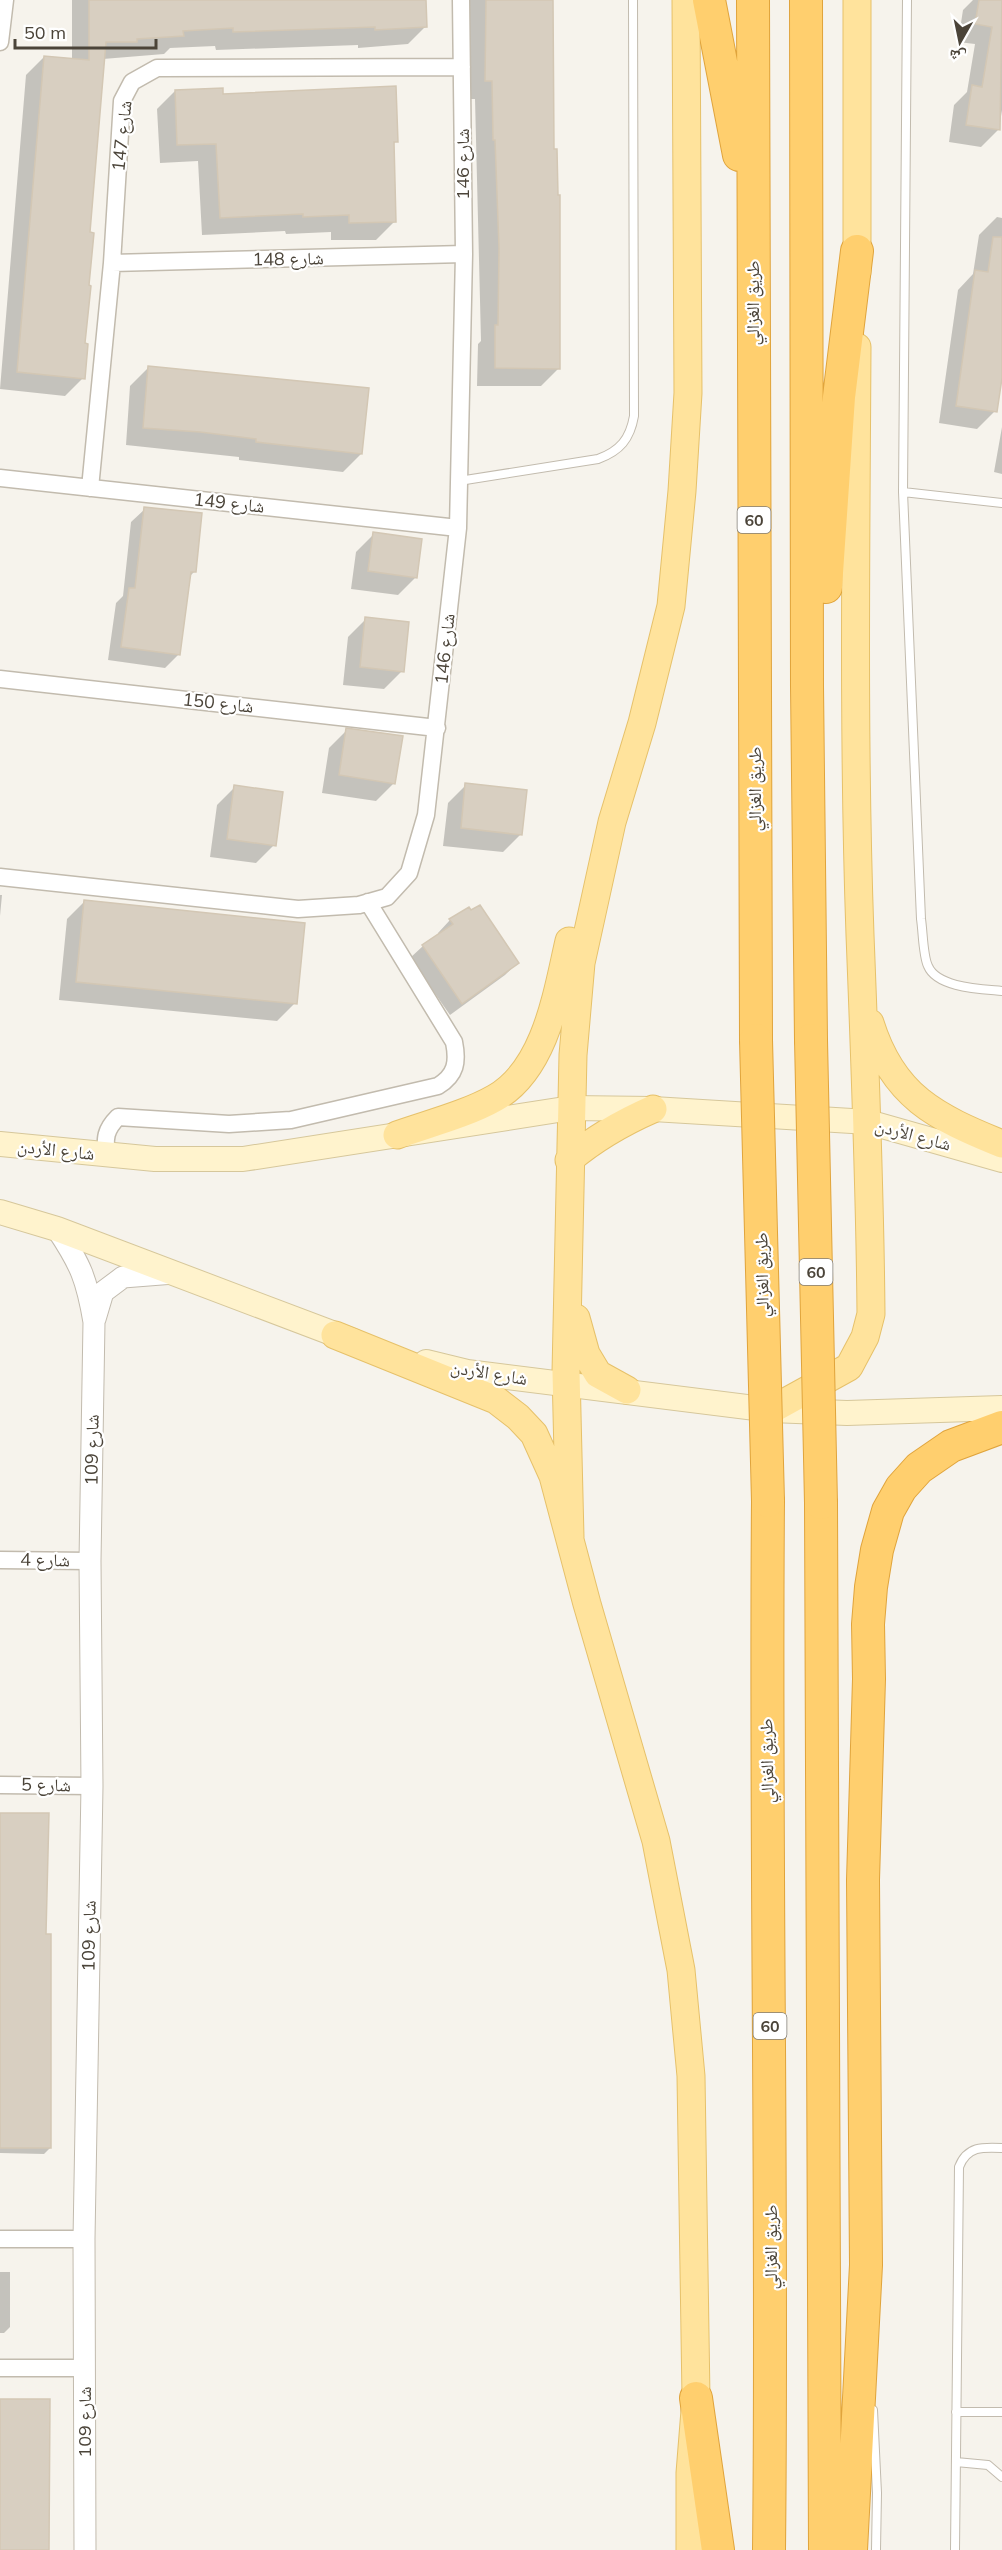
<svg xmlns="http://www.w3.org/2000/svg" width="1002" height="2550" font-family="Mulish,'Noto Naskh Arabic',sans-serif">
	<style>
		.shadow { fill: #0003 }
		.building { fill: #d8cfc1; stroke: #d3c7b4; stroke-width: 1.5 }
		.lines { fill: none; stroke-linecap: round; stroke-linejoin: round }
		.service-casing { stroke: #c2bbae; stroke-width: 10 }
		.minor-casing { stroke: #c2bbae; stroke-width: 19 }
		.tertiary-casing { stroke: #c2bbae; stroke-width: 23 }
		.secondary-casing { stroke: #d6c79b; stroke-width: 26 }
		.primary-casing { stroke: #e6c16a; stroke-width: 29 }
		.motorway-casing { stroke: #e0a43c; stroke-width: 34 }
		.service { stroke: #fff; stroke-width: 8 }
		.minor { stroke: #fff; stroke-width: 16 }
		.tertiary { stroke: #fff; stroke-width: 21 }
		.secondary { stroke: #fff3cd; stroke-width: 24 }
		.primary { stroke: #ffe39c; stroke-width: 27 }
		.motorway { stroke: #ffcf6e; stroke-width: 32 }
		.motorway-bridge-casing { stroke: #e0a43c; stroke-width: 34; stroke-linecap: butt }
		.motorway-bridge { stroke: #ffcf6e; stroke-width: 32 }
		.labels { text-anchor: middle; stroke-width: 4.5; stroke-linejoin: round; paint-order: stroke }
		.shield { fill: #fff; stroke: #817c74; stroke-width: 1.5 }
		.shield-label { font-size: 16px; font-weight: bold; fill: #4b4439 }
		.street-label { font-size: 18px; fill: #4b4439; stroke: #fff }
	</style>
	<rect width="100%" height="100%" fill="#f6f3ec"/>
	<path class="shadow" d="M72,0H424L426,26L408,44L358,48V45L216,50L215,46L170,48L164,54L103,59L88,234L83,378L65,396L0,389L26,75L44,57L72,60Z
		M469,0H552L553,150L559,368L541,386H477L478,344L481,341L475,99H468Z
		M973,0H1002V110L999,129L981,147L949,142L954,105L967,92L975,44L958,42L963,10Z
		M175,91L222,95L396,141L393,145L394,222L376,240H331V232L286,234L285,231L202,235L198,161L160,163L157,109Z
		M997,217L1002,218V378L995,411L977,429L939,423L958,290L973,274L979,235Z
		M148,368L361,454L343,472L239,460V457L126,445L130,386Z
		M1002,427V474L994,472Z
		M145,509L194,572L189,577L179,654L165,668L108,660L116,603L123,596L131,522Z
		M374,534L416,577L398,595L351,589L356,552Z
		M366,619L402,671L384,689L343,685L348,637Z
		M347,730L394,783L376,801L322,793L329,748Z
		M466,785L521,834L503,852L443,846L448,803Z
		M235,787L274,845L256,863L210,857L217,805Z
		M0,895H2L0,916Z
		M85,901L295,1003L277,1021L59,1000L67,919Z
		M450,920L517,963L505,975L450,1015L410,958L423,946L439,935L438,933Z
		M0,1815L44,1936L50,2148L44,2154L0,2153Z
		M0,2272H10V2327L4,2333H0Z"/>
	<path class="building" d="M89,0H426L427,27L375,30V27L233,32V28L183,31L184,36L137,39V42H106L90,232L94,233L89,285L91,286L85,343L88,344L85,379L17,372L44,56L89,60Z
		M486,0H553L554,149H557L558,195H560V369L495,368V325H498L499,248L495,140H493L492,81H485Z
		M979,0H1002L1000,130L966,125L972,85L982,87L992,27L975,24Z
		M396,86L398,142H394L396,222L349,223V215L303,217V214L220,218L216,144L177,145L175,90L223,88V94Z
		M993,237H1002V378L997,412L956,406L975,270L988,272Z
		M148,366L369,388L362,454L256,442V439L200,432L143,428Z
		M144,507L202,513L196,572H191L180,655L121,647L129,588H135Z
		M373,532L422,539L417,578L368,571Z
		M365,617L409,622L404,672L360,667Z
		M346,728L403,736L395,784L339,775Z
		M465,783L527,790L522,835L461,828Z
		M234,785L283,792L276,846L227,839Z
		M84,900L305,923L297,1004L76,982Z
		M480,905L519,963L462,1004L422,945L453,924L449,919L469,907L471,910Z
		M0,1813H49L46,1934H51V2148H0Z
		M0,2399H50L49,2550H0Z"/>
	<g class="lines">
		<g class="service-casing">
			<path id="service" d="M907,0L903,492L921,919C923,932 923,956 928,966C937,988 982,989 1002,991
				M459,481L598,459C620,451 630,439 634,416L633,0
				M903,492L1002,503
				M873,2410L877,2493L876,2550
				M956,2412H1002
				M956,2462L988,2465L1002,2477
				M955,2550L959,2167C967,2146 983,2147 1002,2148"/>
		</g>
		<g class="minor-casing">
			<path id="minor" d="M0,42L5,0
				M112,263L464,254
				M0,478L458,528
				M90,488L112,263L122,101L132,82L157,68L462,67
				M0,679L437,728
				M0,877L298,909L359,905L387,897L409,873L426,815L458,528L464,254L461,0
				M106,1155C105,1138 105,1130 118,1117L229,1124L291,1120L438,1086C456,1075 458,1062 454,1042L368,902
				M0,1560L90,1561
				M0,1785L92,1786
				M0,2239H84
				M0,2368H85"/>
		</g>
		<g class="tertiary-casing">
			<path id="tertiary" d="M57,1229C81,1265 87,1280 94,1322L90,1561L92,1786L84,2239L85,2550
				M95,1319L103,1292L123,1277L174,1273"/>
		</g>
		<g class="secondary-casing">
			<path id="secondary" d="M0,1144L155,1159H243L571,1108L653,1109L868,1122L1002,1160
				M0,1212L57,1229L353,1341
				M426,1362L467,1372L771,1410L847,1413L1002,1408"/>
		</g>
		<g class="primary-casing">
			<path id="primary" d="M857,0V272
				M870,1023C893,1097 936,1117 1002,1144
				M397,1135C428,1124 467,1114 495,1098C546,1069 557,993 569,941
				M569,1160C595,1138 621,1123 653,1109
				M576,1318L586,1354L598,1374L627,1390
				M335,1335L496,1400L518,1417L534,1434L553,1476L587,1604L656,1841L681,1970L691,2076L696,2398L690,2473V2550
				M771,1410L849,1367L865,1337L871,1314C870,1187 865,1061 860,935C853,739 856,543 857,347
				M570,1537L566,1372L573,1055L581,963L612,822L642,723L671,606L682,491L688,393L686,0"/>
		</g>
		<g class="motorway-casing">
			<path id="motorway" d="M709,0L739,155
				M753,0L756,1040
				M806,0L807,686L811,1040
				M826,587L839,397L857,251
				M768,1501C765,1851 773,2200 769,2550
				M821,1503L825,2550
				M696,2398L718,2550
				M851,2550L866,2265L863,1880L869,1679L868,1624L871,1587L877,1550L888,1511L901,1488L919,1468L951,1446L1002,1427"/>
		</g>
		<use href="#service" class="service"/>
		<use href="#minor" class="minor"/>
		<use href="#tertiary" class="tertiary"/>
		<use href="#secondary" class="secondary"/>
		<use href="#primary" class="primary"/>
		<use href="#motorway" class="motorway"/>
		<g class="motorway-bridge-casing">
			<path id="motorway-bridge" d="M756,1040L768,1501
				M811,1040L821,1503"/>
		</g>
		<use href="#motorway-bridge" class="motorway-bridge"/>
	</g>
	<g class="labels">
		<g class="shield">
			<rect x="737.5" y="507" width="33" height="26" rx="4.5"/>
			<rect x="799.5" y="1259" width="33" height="26" rx="4.5"/>
			<rect x="753.5" y="2013" width="33" height="26" rx="4.5"/>
		</g>
		<g class="shield-label">
			<text x="754" y="526">60</text>
			<text x="816" y="1278">60</text>
			<text x="770" y="2032">60</text>
		</g>
		<g class="street-label">
			<text transform="translate(122 136) rotate(-84)" y="6">شارع 147</text>
			<text transform="translate(463 164) rotate(-90)" y="6">شارع 146</text>
			<text transform="translate(288 259) rotate(-1)" y="6">شارع 148</text>
			<text transform="translate(753 303) rotate(-90)" y="6">طريق الغزالي</text>
			<text transform="translate(229 503) rotate(6)" y="6">شارع 149</text>
			<text transform="translate(445 649) rotate(-84)" y="6">شارع 146</text>
			<text transform="translate(218 703) rotate(6)" y="6">شارع 150</text>
			<text transform="translate(755 789) rotate(-90)" y="6">طريق الغزالي</text>
			<text transform="translate(913 1135) rotate(15)" y="6">شارع الأردن</text>
			<text transform="translate(56 1150) rotate(6)" y="6">شارع الأردن</text>
			<text transform="translate(762 1275) rotate(-91)" y="6">طريق الغزالي</text>
			<text transform="translate(489 1373) rotate(9)" y="6">شارع الأردن</text>
			<text transform="translate(92 1450) rotate(-89)" y="6">شارع 109</text>
			<text transform="translate(45 1560) rotate(1)" y="6">شارع 4</text>
			<text transform="translate(767 1761) rotate(-91)" y="6">طريق الغزالي</text>
			<text transform="translate(46 1785) rotate(1)" y="6">شارع 5</text>
			<text transform="translate(89 1936) rotate(-89)" y="6">شارع 109</text>
			<text transform="translate(771 2247) rotate(-90)" y="6">طريق الغزالي</text>
			<text transform="translate(85 2422) rotate(-90)" y="6">شارع 109</text>
		</g>
	</g>
	<g transform="translate(960 42) rotate(189)" stroke="#ffffff" stroke-width="4.5" paint-order="stroke">
	<path d="M0-4.5L10 22L0 15L-10 22Z" fill="#4b4439"/>
	<text y="-9" font-size="16" font-weight="bold" text-anchor="middle" fill="#4b4439">ش</text>
	</g>
	<path d="M15 39v9h141v-9" fill="none" stroke="#4b4439" stroke-width="3"/>
	<text x="24" y="39" font-size="18" fill="#4b4439" stroke="#ffffff" stroke-width="4.5" paint-order="stroke">50 m</text>
</svg>
